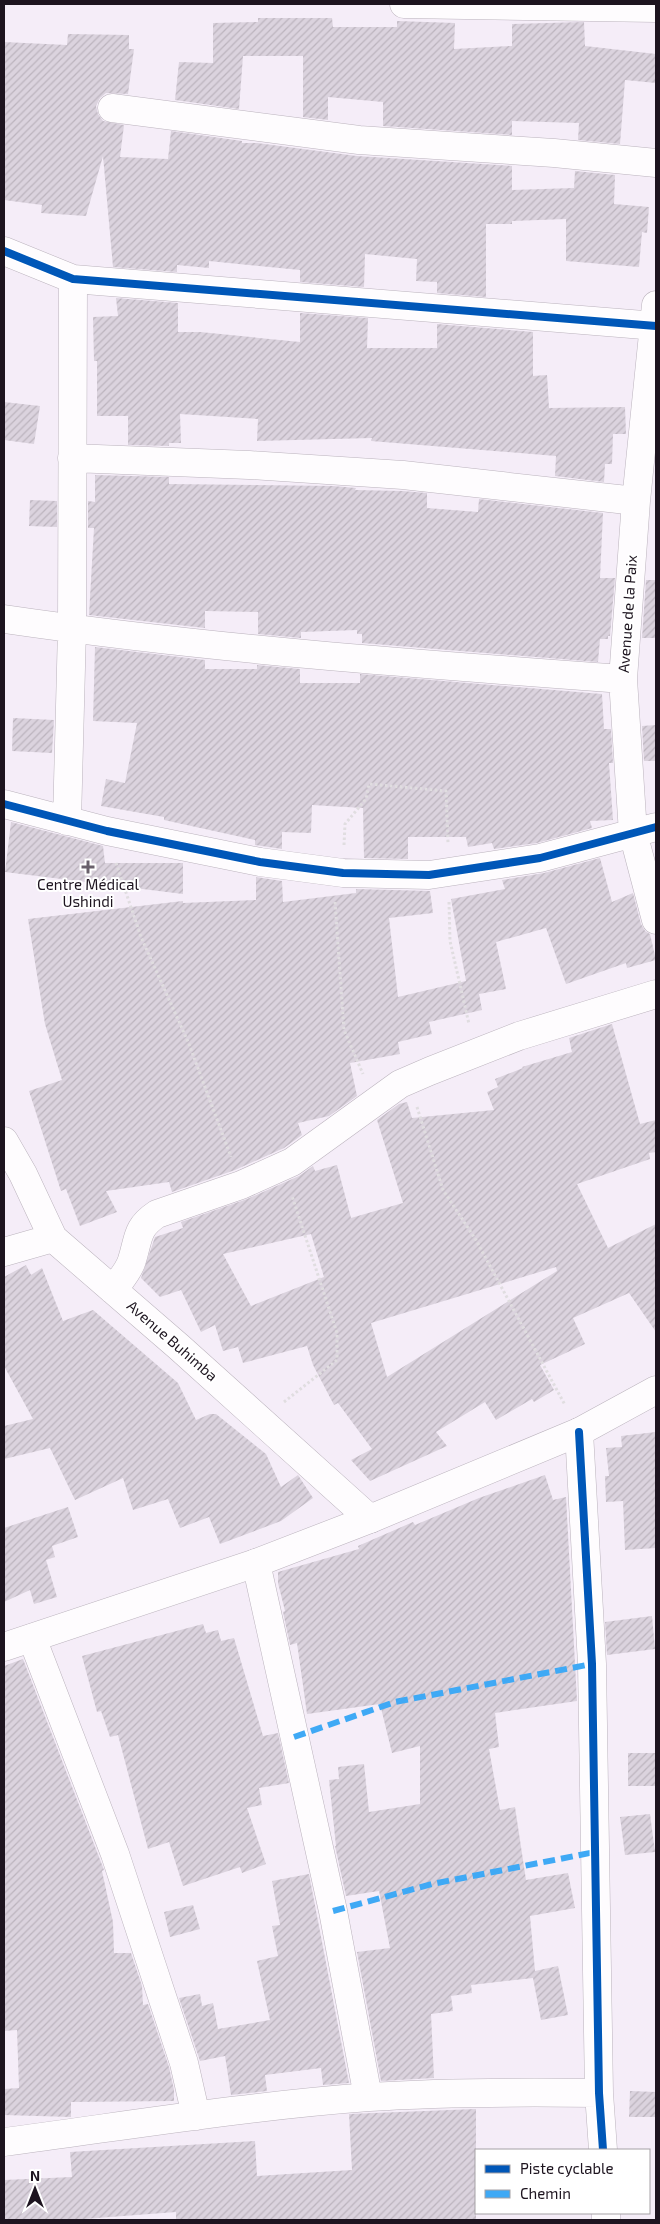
<svg xmlns="http://www.w3.org/2000/svg" width="660" height="2224" font-family="'Exo 2',sans-serif">
	<style>
		.building { fill: url(#building-hatch); fill-rule: evenodd }
		.lines { fill: none; stroke-linecap: round; stroke-linejoin: round }
		.minor-casing { stroke: #bbb3bd; stroke-width: 29 }
		.major-casing { stroke: #bbb3bd; stroke-width: 29 }
		.path { stroke: #e0dde0; stroke-width: 3; stroke-dasharray: 2.5 2.5; stroke-linecap: butt }
		.minor { stroke: #fefcfe; stroke-width: 28 }
		.major { stroke: #fefcfe; stroke-width: 28 }
		.quiet { stroke: #3fa9f5; stroke-width: 6; stroke-dasharray: 12 6; stroke-linecap: butt }
		.cycleway-casing { stroke: #fff; stroke-width: 11 }
		.cycleway { stroke: #0057b8; stroke-width: 8 }
		.poi-dot { fill: #69606b; stroke: #fff; stroke-width: 2 }
		.labels { text-anchor: middle; stroke-width: 4; stroke-linejoin: round; paint-order: stroke }
		.street-label { font-size: 15px; fill: #1d141f; stroke: #fff }
		.poi-label { font-size: 15px; fill: #1d141f; stroke: #fff }
	</style>
	<defs>
		<pattern id="building-hatch" width="6" height="6" patternUnits="userSpaceOnUse" patternTransform="scale(1.25)"><rect width="6" height="6" fill="#dbd3de"/><path d="M-1 1l2-2M0 6l6-6M5 7l2-2" fill="none" stroke="#bcb4be"/></pattern>
	</defs>
	<rect width="100%" height="100%" fill="#f5edf8"/>
	<path class="building" d="M258,18H332L333,27H397V21L455,23L454,49L512,46V24L584,22L585,46L656,54V83L625,80L620,144L578,140L579,123L512,121V135L383,126V102L328,97V120L303,117V56H243L239,109L175,100L179,62L213,63V23L258,22Z
		M68,34L129,35V49H134L128,94L106,93L100,98L96,106L98,114L103,121L124,125L120,157L168,159L171,131L242,141V143H257L357,156L512,166V190L574,188L575,171L615,175L614,204L649,207L647,233L642,232L639,267L566,261V219L512,221V224H486V297L437,293V282L416,281L417,259L365,254L364,287L300,282V270L209,261V268L177,265V272L113,267L103,156L86,216L41,213L42,205L4,200V42L67,45Z
		M116,298L178,303V332H200L300,342V313L368,318L367,348H437V324L533,332V376L547,375L549,408L625,407L626,434H613L612,464H605L604,482L555,476L556,456L371,441L372,438L257,441L258,419L180,414L181,443H169V446L128,445V416H97V361H94L93,317L118,316Z
		M4,402L40,406L34,444L4,440Z
		M95,475L169,477V484L333,486L356,488L355,490L402,491L427,493V508L478,512L479,499L603,513L600,578H615L610,636H608V639H600L598,662L362,643V634H357V630L301,632V638L258,634V612L205,611V628L89,615L94,528H88V501L95,502Z
		M30,500L57,501V527L29,526Z
		M646,580H656V638H642Z
		M95,647L205,660V669H257V665L300,669V683H360V674L602,694L604,729H611L613,763H609L613,820L590,821L592,828L537,843L494,849L492,843L468,847L466,837H408V859L364,858L363,808L312,805L311,833L282,832V849L255,845V840L164,820V817L101,806L106,779L125,783L137,723L93,721Z
		M13,718L54,720L52,753L12,751Z
		M656,725V761H644L642,726Z
		M11,822L103,846L105,863H183V894L5,872Z
		M600,858L612,902L633,893L641,924L645,931L650,934L656,960L627,968L626,963L566,984L546,928L496,942L506,989L479,994L482,1010L429,1022L432,1034L398,1042L400,1054L350,1063L357,1096L329,1116L298,1123L302,1135L284,1148L235,1170L172,1192L169,1182L106,1191L117,1212L80,1226L66,1189L61,1191L29,1091L62,1080L45,1024L28,919L183,901V903L256,900V877L282,881L283,902L356,893V889L430,891L433,913L389,918L398,997L466,981L451,899L505,889L502,880L544,873Z
		M612,1024L640,1124L656,1120V1152L649,1153L650,1159L577,1184L608,1248L656,1224V1332L629,1293L573,1318L585,1344L540,1365L554,1390L534,1402L532,1399L496,1420L485,1402L436,1432L447,1446L370,1481L351,1460L372,1449L338,1403L334,1405L313,1365L307,1346L243,1363L238,1347L223,1351L215,1325L201,1332L181,1290L160,1297L141,1278L155,1237L183,1228L181,1222L247,1199L299,1176L313,1166L315,1171L337,1165L351,1218L403,1203L377,1120L399,1104L407,1102L412,1118L494,1110L487,1092L498,1087L495,1079L523,1068L522,1067L572,1052L569,1038ZM311,1234L324,1277L251,1306L223,1254ZM556,1267L557,1271L387,1377L371,1323Z
		M26,1265L31,1275L42,1268L63,1321L93,1310L178,1383L196,1420L210,1414H216L266,1454L281,1487L298,1475L313,1498L281,1521L220,1544L209,1517L180,1528L168,1499L133,1510L123,1478L75,1500L50,1448L4,1459V1426L33,1419L4,1366V1277Z
		M656,1432V1548L625,1550L623,1501L606,1502L605,1476H609L606,1448L622,1447L621,1436Z
		M545,1475L553,1500L566,1497L577,1701L495,1713L499,1747L489,1749L500,1810L515,1807L526,1880L568,1873L575,1908L530,1916L535,1971L558,1966L568,2015L541,2020L533,1978L471,1985L472,1993L451,1996L453,2011L431,2014L434,2078L381,2081L357,1952L390,1948L379,1891L346,1896L335,1846H336L329,1780L339,1779L338,1767L364,1764L369,1812L420,1804V1746L392,1753L380,1704L307,1714L297,1643L290,1645L283,1612L285,1611L278,1583V1572L359,1549L358,1546L413,1522L415,1525L479,1498Z
		M68,1507L78,1537L52,1546L55,1557L46,1560L57,1597L34,1604L30,1590L4,1602V1528Z
		M652,1616L655,1649L607,1655L605,1622Z
		M203,1624L206,1633L218,1630L221,1641L234,1638L263,1736L278,1733L289,1783L259,1788L262,1805L247,1808L266,1864L242,1873L240,1867L183,1886L169,1842L148,1849L118,1735L110,1737L101,1711L97,1712L82,1656Z
		M23,1659L104,1870L102,1871L113,1922L114,1953H131L142,1986L143,2005L148,2004L169,2067L174,2090V2101L71,2102V2117L4,2115V2089L19,2088L17,2030L4,2031V1666Z
		M628,1753H656V1786H628Z
		M650,1814L655,1852L625,1855L620,1817Z
		M309,1874L349,2083L323,2085L321,2068L265,2075L267,2091L231,2095L225,2056L200,2061L179,1998L200,1994L202,2006L213,2003L218,2029L270,2020L257,1961L278,1956L272,1926L280,1925L272,1881Z
		M193,1905L200,1929L170,1937L164,1912Z
		M630,2091L656,2092V2117H629Z
		M476,2109V2220H176V2212L71,2220H4V2180L72,2177L70,2152L255,2141L257,2176L352,2170L349,2114Z"/>
	<g class="lines">
		<g class="minor-casing">
			<path id="minor" d="M404,4L656,8
				M112,108L359,140L554,153L656,163
				M4,251L73,279L656,326
				M656,305L636,501L623,679L633,833L656,920
				M72,458L249,465L403,475L636,501
				M4,619C209,649 416,664 623,679
				M4,804L107,831L260,862L343,873L429,875L540,858L656,827
				M67,821L72,629L73,279
				M4,1141L23,1174L53,1238L179,1347L370,1519
				M4,1252L53,1238
				M113,1290C120,1280 129,1271 132,1260C139,1238 136,1228 157,1214L241,1185L292,1162L400,1084L430,1071L519,1036L656,994
				M579,1432L592,1664L599,2093L603,2150
				M256,1563L333,1911L368,2097
				M32,1638L115,1854L184,2063L196,2116
				M4,2142C125,2126 247,2106 369,2097C446,2092 522,2092 599,2093
				M606,2213V2220"/>
		</g>
		<g class="major-casing">
			<path id="major" d="M4,1647L256,1563L370,1519L579,1432L656,1390"/>
		</g>
		<path class="path" d="M344,845L345,824L366,799L369,784L446,791L448,843
			M116,863L141,937L189,1044L231,1157
			M335,902L344,1030L363,1074
			M449,902L450,941L469,1024
			M417,1107L443,1190L476,1240L565,1405
			M284,1402L337,1360V1333L292,1196"/>
		<use href="#minor" class="minor"/>
		<use href="#major" class="major"/>
		<path class="quiet" d="M294,1737L395,1702L592,1664
			M333,1911L432,1884L595,1852"/>
		<g class="cycleway-casing">
			<path id="cycleway" d="M4,251L73,279L656,326
				M4,804L107,831L260,862L343,873L429,875L540,858L656,827
				M579,1432L592,1664L599,2093L603,2150"/>
		</g>
		<use href="#cycleway" class="cycleway"/>
	</g>
	<path class="poi-dot" d="M85.5 859.5h5v5h5v5h-5v5h-5v-5h-5v-5h5z"/>
	<g class="labels">
		<g class="street-label">
			<text transform="translate(628 614) rotate(-86)" y="5">Avenue de la Paix</text>
			<text transform="translate(172 1341) rotate(41)" y="5">Avenue Buhimba</text>
		</g>
		<g class="poi-label">
			<text x="88" y="890">Centre Médical<tspan x="88" dy="17">Ushindi</tspan></text>
		</g>
	</g>
	<rect width="660" height="2224" fill="none" stroke="#1d141f" stroke-width="10"/>
	<rect x="475" y="2149" width="175" height="65" fill="#ffffff" stroke="#a5a1a5"/>
	<rect x="485" y="2165" width="25" height="8" fill="#0057b8" stroke="#a5a1a5"/>
	<text x="520" y="2174" font-size="15" fill="#1d141f">Piste cyclable</text>
	<rect x="485" y="2190" width="25" height="8" fill="#3fa9f5" stroke="#a5a1a5"/>
	<text x="520" y="2199" font-size="15" fill="#1d141f">Chemin</text>
	<g transform="translate(35 2189)" stroke="#ffffff" stroke-width="4" paint-order="stroke">
	<path d="M0-4L9 19L0 12L-9 19Z" fill="#1d141f"/>
	<text y="-8" font-size="14" font-weight="bold" text-anchor="middle" fill="#1d141f">N</text>
	</g>
</svg>
